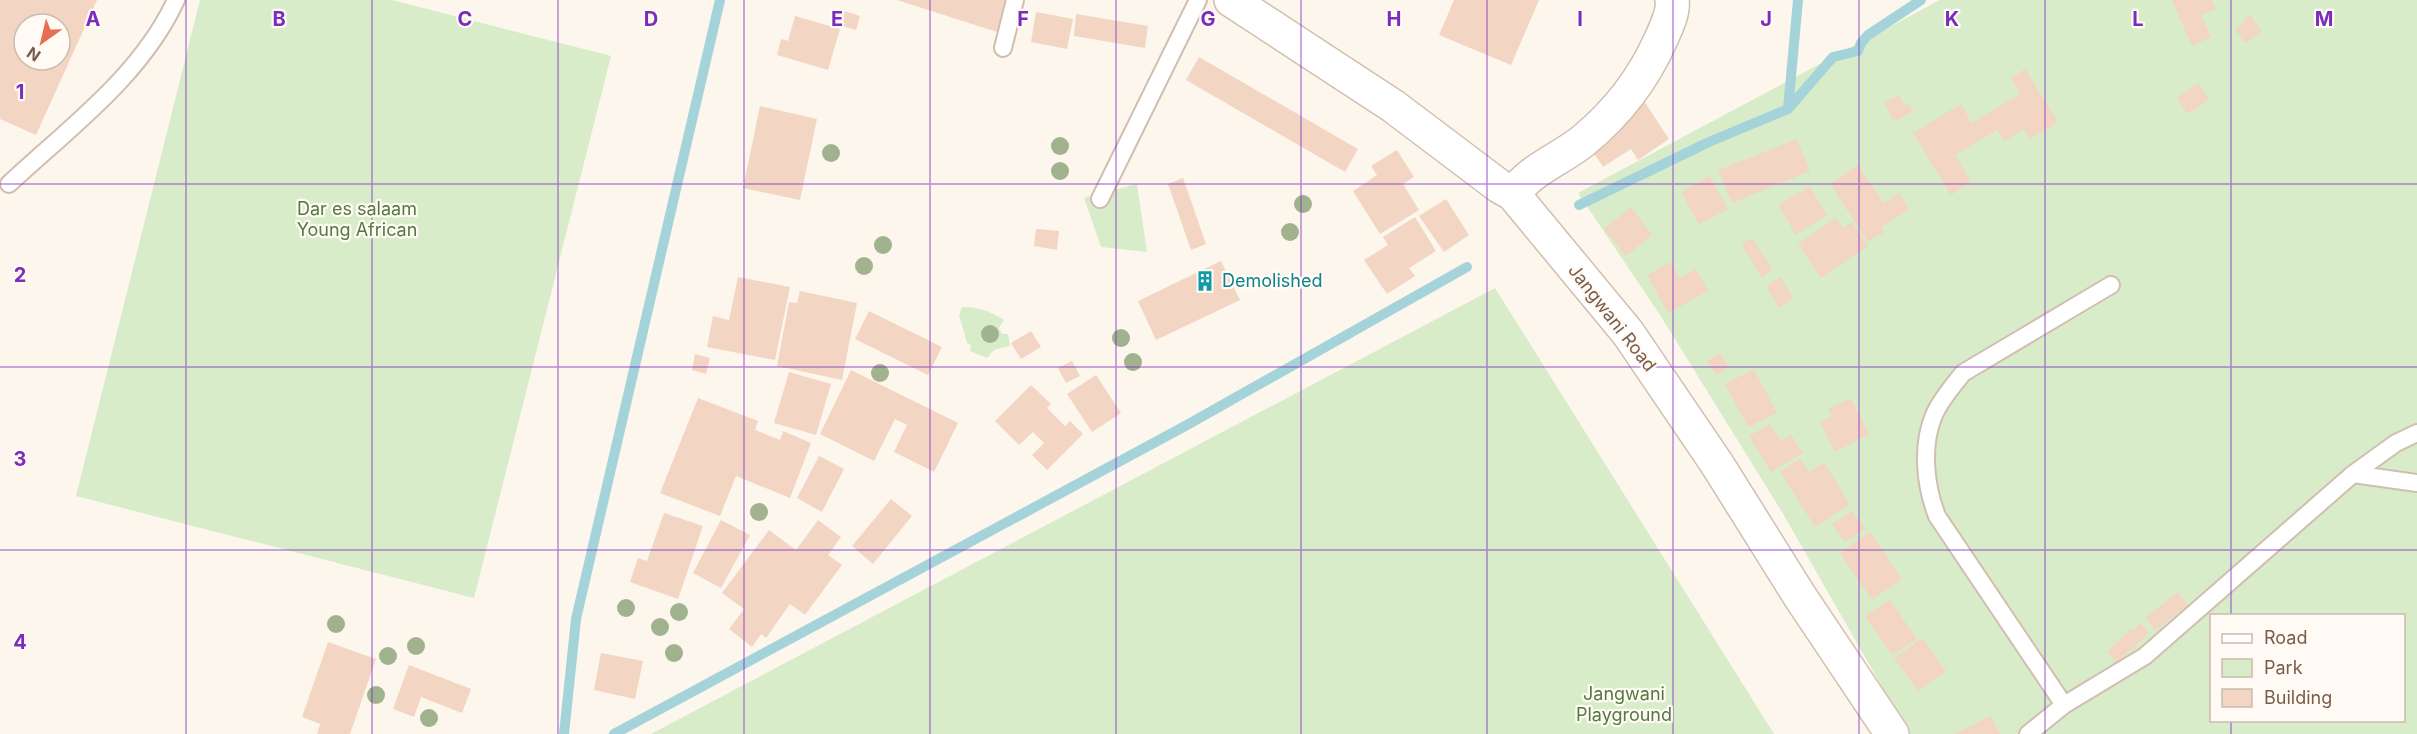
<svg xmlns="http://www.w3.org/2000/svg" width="2417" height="734" font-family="Inter,sans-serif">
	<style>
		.green { fill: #d8ecc9; fill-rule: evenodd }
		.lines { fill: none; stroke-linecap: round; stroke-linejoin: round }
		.stream { stroke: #a5d3da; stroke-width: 10 }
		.building { fill: #f3d5c3; fill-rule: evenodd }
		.service-casing { stroke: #d1beb0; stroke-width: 20 }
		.minor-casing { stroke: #d1beb0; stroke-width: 36 }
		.tertiary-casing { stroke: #d1beb0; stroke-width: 36 }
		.service { stroke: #fff; stroke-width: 16 }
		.minor { stroke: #fff; stroke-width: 33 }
		.tertiary { stroke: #fff; stroke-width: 33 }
		.tree { fill: #a0b28e }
		.grid { fill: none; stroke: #7b2cbf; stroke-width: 1.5; stroke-opacity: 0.55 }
		.labels { text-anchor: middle; stroke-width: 4.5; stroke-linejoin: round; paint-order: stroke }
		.park-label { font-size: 18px; fill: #537a41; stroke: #fffaf3 }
		.culture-label { font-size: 18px; fill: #0d838f; stroke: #fffaf3; text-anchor: start }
		.street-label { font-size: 18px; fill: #7a5c4d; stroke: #fffaf3 }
		.grid-label { font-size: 20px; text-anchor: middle; font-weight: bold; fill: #7b2cbf; stroke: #fffaf3; stroke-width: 4.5; stroke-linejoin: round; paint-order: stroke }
	</style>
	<rect width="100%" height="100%" fill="#fdf6ec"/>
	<path class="green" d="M200,0H392L611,56L474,598L76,496Z
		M1940,0H2417V734H1909L1782,512L1660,315L1578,193ZM2212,616H2404V720H2212Z
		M1137,184L1147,252L1101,247L1084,198Z
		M1495,288L1774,734H651Z
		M962,307C979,307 990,311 1004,320L999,328L1002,334H1008L1010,346L994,350L987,358L970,351L971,345L967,343L959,315Z"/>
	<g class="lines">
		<path class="stream" d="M1788,109L1798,0
			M1579,205L1709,142L1788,109L1833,57L1858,51L1861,43L1868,35L1921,0
			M564,734L576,619L720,0
			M614,734L1187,425L1467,267"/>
	</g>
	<path class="building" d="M0,0H97L36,135L0,119ZM24,24H60V60H24Z
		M897,0H1007L997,32Z
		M1454,0H1539L1511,65L1439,35Z
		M2172,0H2212L2216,9L2201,15L2211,37L2192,46Z
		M838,9L860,16L856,30L834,24Z
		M1036,12L1073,19L1067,49L1031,42Z
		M1076,14L1148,26L1145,48L1074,36Z
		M2250,15L2262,32L2245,43L2235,29L2245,22L2243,20Z
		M795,16L840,29L828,70L777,55L781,39L788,41Z
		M1199,57L1358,149L1345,172L1186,80Z
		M2025,69L2058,122L2030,139L2024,129L2004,141L1997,130L1955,155L1971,182L1951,195L1913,133L1961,104L1972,123L2020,94L2011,78Z
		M2198,83L2209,99L2188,114L2177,98Z
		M1899,95L1905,106L1908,104L1913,111L1894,122L1884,103Z
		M1644,101L1669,139L1638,160L1631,149L1603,167L1588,144Z
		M760,106L817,119L800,200L743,188Z
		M1797,139L1810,171L1732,203L1718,170Z
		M1397,150L1414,177L1403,184L1419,210L1380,234L1353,191L1377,175L1371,166Z
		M1858,165L1884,203L1899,193L1909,209L1881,227L1884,232L1868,242L1830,184Z
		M1710,176L1728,209L1699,224L1681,192Z
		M1183,178L1206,244L1191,250L1168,184Z
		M1810,186L1827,215L1796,235L1778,205Z
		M1446,199L1469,235L1444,252L1419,216Z
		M1631,207L1652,235L1626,256L1604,229Z
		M1415,217L1436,251L1409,268L1415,276L1387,294L1364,260L1388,245L1383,237Z
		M1836,218L1843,228L1852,222L1868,246L1821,278L1798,244Z
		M1036,229L1059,231L1057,250L1034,246Z
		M1752,238L1772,269L1762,278L1741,244Z
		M1221,261L1240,300L1156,340L1138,301Z
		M1671,262L1680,278L1696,269L1708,291L1668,313L1647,275Z
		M738,277L790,287L775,360L707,347L713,316L729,320Z
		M1781,277L1793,298L1779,308L1766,286Z
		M800,291L857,303L842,380L777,366L789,302L797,303Z
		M869,311L942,347L928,375L855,339Z
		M1031,331L1041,347L1021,359L1011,343Z
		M1720,353L1729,367L1717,375L1707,361Z
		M695,354L710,358L706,374L692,370Z
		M1072,361L1080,376L1066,383L1058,368Z
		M1754,369L1777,413L1748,427L1725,384Z
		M851,370L958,423L934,472L894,452L907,425L895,419L874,461L820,434Z
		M789,372L831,384L816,435L774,423Z
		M1096,375L1121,413L1092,432L1067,394Z
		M1031,385L1051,404L1047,408L1065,426L1070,421L1083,434L1047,470L1032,455L1044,443L1033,432L1019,445L995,421Z
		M698,398L758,421L755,430L780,440L783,431L811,443L790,498L736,476L720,516L660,493Z
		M1851,398L1869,434L1835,452L1820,423L1832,416L1828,409Z
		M1770,424L1781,441L1791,435L1803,453L1771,472L1749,436Z
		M819,456L844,469L822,512L797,498Z
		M1800,459L1809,472L1824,463L1850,504L1815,527L1780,472Z
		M891,499L912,516L873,564L852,546Z
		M1852,511L1865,529L1845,542L1832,524Z
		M664,513L703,526L678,599L630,582L638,558L647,561Z
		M721,520L750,535L721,588L693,573Z
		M818,520L841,537L828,555L842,565L805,615L790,604L766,638L761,634L752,647L729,629L744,609L722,593L769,530L796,550Z
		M1870,532L1902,579L1872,600L1840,553Z
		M2178,592L2188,605L2156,630L2145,618Z
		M1890,600L1917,639L1892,655L1865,616Z
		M2141,623L2149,633L2117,663L2107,652L2132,628L2134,630Z
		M1922,638L1946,671L1918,691L1894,658Z
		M328,642L376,659L350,734H317L320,724L302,717Z
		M601,653L643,661L635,699L594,690Z
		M409,665L471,689L462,713L421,697L414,717L393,709Z
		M1991,716L2000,734H1954Z"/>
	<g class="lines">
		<g class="service-casing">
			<path id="service" d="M1003,48L1015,0
				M9,184C69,128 141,76 176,0
				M1100,199L1198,0
				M2353,474L2417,483
				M2064,705L1937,516C1925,485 1921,446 1934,415C1941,399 1953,386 1963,373L2111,285
				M2028,734L2064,705L2145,656L2353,474L2396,443L2417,433"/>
		</g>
		<g class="minor-casing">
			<path id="minor" d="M1513,194C1531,169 1559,160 1583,141C1617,113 1643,80 1661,39C1666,28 1674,12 1672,0"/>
		</g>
		<g class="tertiary-casing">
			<path id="tertiary" d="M1231,0L1393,106L1499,186L1513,194L1628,333L1717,464L1799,595L1892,734"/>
		</g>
		<use href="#service" class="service"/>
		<use href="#minor" class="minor"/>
		<use href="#tertiary" class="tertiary"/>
	</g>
	<g class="tree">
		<circle cx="1060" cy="146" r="9"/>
		<circle cx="831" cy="153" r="9"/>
		<circle cx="1060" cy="171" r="9"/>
		<circle cx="1303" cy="204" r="9"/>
		<circle cx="1290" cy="232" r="9"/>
		<circle cx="883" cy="245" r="9"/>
		<circle cx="864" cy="266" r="9"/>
		<circle cx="990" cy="334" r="9"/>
		<circle cx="1121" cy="338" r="9"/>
		<circle cx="1133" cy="362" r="9"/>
		<circle cx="880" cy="373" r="9"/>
		<circle cx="759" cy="512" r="9"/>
		<circle cx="626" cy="608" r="9"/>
		<circle cx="679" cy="612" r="9"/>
		<circle cx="336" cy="624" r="9"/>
		<circle cx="660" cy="627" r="9"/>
		<circle cx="416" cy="646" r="9"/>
		<circle cx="674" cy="653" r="9"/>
		<circle cx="388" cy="656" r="9"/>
		<circle cx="376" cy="695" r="9"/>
		<circle cx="429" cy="718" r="9"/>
	</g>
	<path class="grid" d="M186,0V734M372,0V734M558,0V734M744,0V734M930,0V734M1116,0V734M1301,0V734M1487,0V734M1673,0V734M1859,0V734M2045,0V734M2231,0V616M0,184H2417M0,367H2417M0,550H2417M2231,720V734"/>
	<defs>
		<g id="building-bare" transform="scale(1.62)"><path d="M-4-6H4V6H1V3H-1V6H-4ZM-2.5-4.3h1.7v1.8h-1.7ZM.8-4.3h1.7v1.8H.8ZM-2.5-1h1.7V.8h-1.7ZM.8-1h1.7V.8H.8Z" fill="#0f9aa8" stroke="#fffaf3" stroke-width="2.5" paint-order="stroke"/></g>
	</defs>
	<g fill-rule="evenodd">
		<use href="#building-bare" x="1205" y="281"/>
	</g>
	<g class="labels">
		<g class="park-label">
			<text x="357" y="215">Dar es salaam<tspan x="357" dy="21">Young African</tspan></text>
			<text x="1624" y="700">Jangwani<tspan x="1624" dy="21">Playground</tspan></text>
		</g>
		<g class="culture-label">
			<text x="1222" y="287">Demolished</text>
		</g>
		<g class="street-label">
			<text transform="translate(1612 318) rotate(52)" y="6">Jangwani Road</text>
		</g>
	</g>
	<g class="grid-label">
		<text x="93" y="26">A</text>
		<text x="279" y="26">B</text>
		<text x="465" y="26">C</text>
		<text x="651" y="26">D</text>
		<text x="837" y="26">E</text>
		<text x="1023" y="26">F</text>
		<text x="1208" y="26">G</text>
		<text x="1394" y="26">H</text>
		<text x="1580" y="26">I</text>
		<text x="1766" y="26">J</text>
		<text x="1952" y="26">K</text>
		<text x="2138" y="26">L</text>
		<text x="2324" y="26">M</text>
		<text x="20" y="99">1</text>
		<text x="20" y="282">2</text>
		<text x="20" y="466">3</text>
		<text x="20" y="649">4</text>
	</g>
	<rect x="2210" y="614" width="195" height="108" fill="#fffaf3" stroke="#cabbb1" stroke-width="1.5"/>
	<rect x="2222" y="634" width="30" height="9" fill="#ffffff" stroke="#cabbb1" stroke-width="1.5"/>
	<text x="2264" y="644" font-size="18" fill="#7a5c4d">Road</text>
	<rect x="2222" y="659" width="30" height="18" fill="#d8ecc9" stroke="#cabbb1" stroke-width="1.5"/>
	<text x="2264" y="674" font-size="18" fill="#7a5c4d">Park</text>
	<rect x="2222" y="689" width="30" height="18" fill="#f3d5c3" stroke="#cabbb1" stroke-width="1.5"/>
	<text x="2264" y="704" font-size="18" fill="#7a5c4d">Building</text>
	<g transform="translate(42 42) rotate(214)"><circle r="28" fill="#fffaf3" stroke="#cabbb1" stroke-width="1.5"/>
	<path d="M0-4.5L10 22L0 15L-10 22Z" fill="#e76f51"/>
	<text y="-9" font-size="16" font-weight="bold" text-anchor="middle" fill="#7a5c4d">N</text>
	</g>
</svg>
